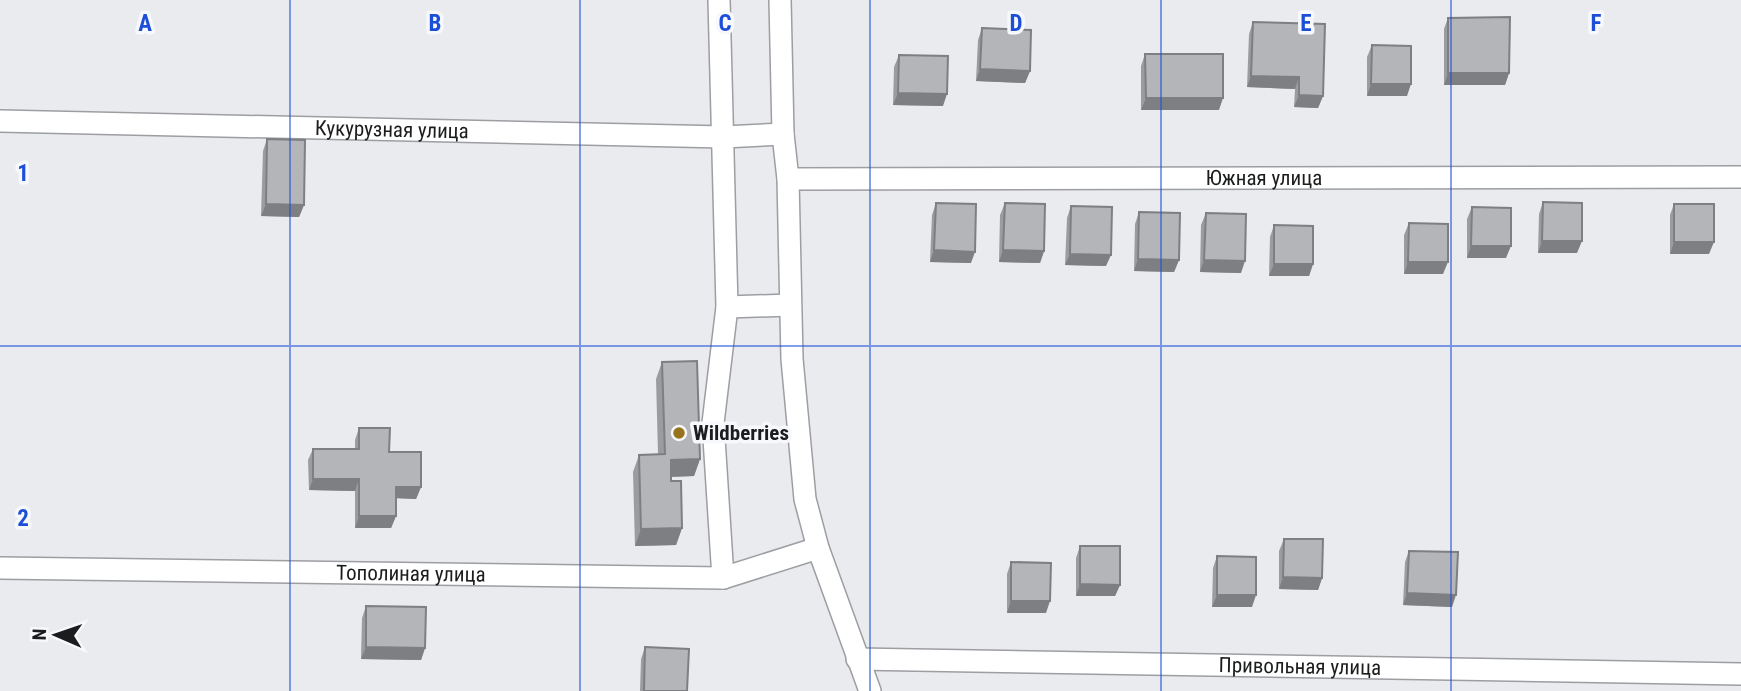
<svg xmlns="http://www.w3.org/2000/svg" width="1741" height="691" font-family="'Roboto Condensed',sans-serif">
	<style>
		.lines { fill: none; stroke-linecap: round; stroke-linejoin: round }
		.street-casing { stroke: #9c9ea2; stroke-width: 24 }
		.street { stroke: #fff; stroke-width: 21 }
		.wall { fill: #9b9c9f }
		.shaded-wall { fill: #7e7f82 }
		.building { fill: #b4b5b9; stroke: #7e7f82; stroke-width: 2 }
		.grid { fill: none; stroke: #1d4ed8; stroke-width: 2; stroke-opacity: 0.55 }
		.poi-dot { fill: #96741c; stroke: #f6f8fc; stroke-width: 2.5 }
		.labels { text-anchor: middle; stroke-width: 7; stroke-linejoin: round; paint-order: stroke }
		.street-label { font-size: 21px; fill: #1b1c1d; stroke: #f6f8fc }
		.poi-label { font-size: 21px; font-weight: bold; fill: #1b1c1d; stroke: #f6f8fc; text-anchor: start }
		.grid-label { font-size: 23px; text-anchor: middle; font-weight: bold; fill: #1d4ed8; stroke: #f6f8fc; stroke-width: 7; stroke-linejoin: round; paint-order: stroke }
	</style>
	<rect width="100%" height="100%" fill="#e9ebef"/>
	<g class="lines">
		<g class="street-casing">
			<g id="street">
				<path d="M719,0L727,307L713,423L723,578"/>
				<path d="M780,0L783,134L788,179L792,359L805,499L818,548L870,691"/>
				<path id="s1" d="M0,121L724,137L783,134"/>
				<path id="s2" d="M788,179L1741,177"/>
				<path d="M727,307L790,305"/>
				<path id="s3" d="M0,568L723,578L818,548"/>
				<path id="s4" d="M857,659L1741,674"/>
			</g>
		</g>
		<use href="#street" class="street"/>
	</g>
	<path class="wall" d="M1448,18L1509,73L1505,85H1444V29Z
		M1253,22L1323,96L1318,108L1294,107L1295,89L1247,87L1249,34Z
		M982,28L1030,71L1025,83L976,81L978,40Z
		M1372,45L1407,96H1367V57Z
		M1145,54L1219,110H1141V66Z
		M899,55L943,106L893,105L894,67Z
		M267,139L304,205L299,217L261,216L263,151Z
		M1543,202L1577,253H1538L1539,214Z
		M936,203L971,263L930,262L932,215Z
		M1005,203L1044,251L1040,263L999,262L1000,215Z
		M1674,204L1709,254H1670V215Z
		M1071,206L1106,266L1065,265L1067,218Z
		M1472,207L1506,258H1467V219Z
		M1139,212L1179,260L1174,272L1134,271L1135,224Z
		M1206,213L1241,273L1200,272L1201,225Z
		M1409,223L1443,274H1404V235Z
		M1274,225L1313,264L1309,276H1269L1270,237Z
		M662,362L700,459L694,476L671,477L682,528L676,545L635,546L633,472L639,455L658,454L656,379Z
		M359,428L389,452L421,487L416,499L396,498V516L391,528H355V491L309,490L308,460L313,449H355V440Z
		M1284,539L1322,578L1318,590L1279,589V551Z
		M1080,546L1120,585L1115,596H1076V558Z
		M1409,551L1452,607L1403,605L1405,562Z
		M1217,556L1252,607H1212L1213,568Z
		M1011,562L1046,613H1007V574Z
		M366,606L425,648L421,660L361,659L362,618Z
		M645,647L687,691H640L641,659Z"/>
	<path class="shaded-wall" d="M980,69L1030,71L1025,83L976,81Z
		M1448,73H1509L1505,85H1444Z
		M1251,76L1299,77L1295,89L1247,87Z
		M1371,84H1411L1407,96H1367Z
		M898,93L947,94L943,106L893,105Z
		M1299,95L1323,96L1318,108L1294,107Z
		M1146,98H1223L1219,110H1141Z
		M266,204L304,205L299,217L261,216Z
		M1542,241H1582L1577,253H1538Z
		M1674,242H1714L1709,254H1670Z
		M1471,246H1511L1506,258H1467Z
		M934,250L975,252L971,263L930,262Z
		M1003,250L1044,251L1040,263L999,262Z
		M1070,254L1111,255L1106,266L1065,265Z
		M1138,259L1179,260L1174,272L1134,271Z
		M1204,260L1245,261L1241,273L1200,272Z
		M1408,262H1448L1443,274H1404Z
		M1274,264H1313L1309,276H1269Z
		M700,459L694,476L665,477L671,460Z
		M313,479H359L355,491L309,490Z
		M396,487H421L416,499L392,498Z
		M359,516H396L391,528H355Z
		M682,528L676,545L635,546L641,529Z
		M1283,577L1322,578L1318,590L1279,589Z
		M1080,584L1120,585L1115,596H1076Z
		M1407,593L1456,595L1452,607L1403,605Z
		M1217,595H1256L1252,607H1212Z
		M1011,601H1050L1046,613H1007Z
		M366,647L425,648L421,660L361,659Z"/>
	<path class="building" d="M1510,17L1509,73H1448V18Z
		M1253,22L1325,24L1323,96L1299,95V77L1251,76Z
		M982,28L1031,30L1030,71L980,69Z
		M1372,45L1411,46V84H1371Z
		M1145,54H1223V98H1146Z
		M899,55L948,56L947,94L898,93Z
		M267,139L305,140L304,205L266,204Z
		M1543,202L1582,203V241H1542Z
		M936,203L976,204L975,252L934,250Z
		M1005,203L1045,204L1044,251L1003,250Z
		M1674,204H1714V242H1674Z
		M1071,206L1112,207L1111,255L1070,254Z
		M1472,207L1511,208V246H1471Z
		M1139,212L1180,213L1179,260L1138,259Z
		M1206,213L1246,214L1245,261L1204,260Z
		M1409,223L1448,224V262H1408Z
		M1274,225L1313,226V264H1274Z
		M697,361L700,459L671,460V481H681L682,528L641,529L639,455L665,454L662,362Z
		M359,428H390L389,452H421V487H396V516H359V479H313V449H359Z
		M1284,539H1323L1322,578L1283,577Z
		M1080,546H1120V585L1080,584Z
		M1409,551L1458,552L1456,595L1407,593Z
		M1217,556L1256,557V595H1217Z
		M1011,562L1051,563L1050,601H1011Z
		M366,606L426,607L425,648L366,647Z
		M645,647L689,649L687,691H644Z"/>
	<path class="grid" d="M290,0V691M580,0V691M870,0V691M1161,0V691M1451,0V691M0,346H1741"/>
	<circle class="poi-dot" cx="679" cy="433" r="7"/>
	<g class="labels">
		<g class="street-label">
			<text dy="7" stroke="none"><textPath href="#s1" startOffset="392">Кукурузная улица</textPath></text>
			<text dy="7" stroke="none"><textPath href="#s2" startOffset="476">Южная улица</textPath></text>
			<text dy="7" stroke="none"><textPath href="#s3" startOffset="411">Тополиная улица</textPath></text>
			<text dy="7" stroke="none"><textPath href="#s4" startOffset="443">Привольная улица</textPath></text>
		</g>
		<g class="poi-label">
			<text x="693" y="440">Wildberries</text>
		</g>
	</g>
	<g class="grid-label">
		<text x="145" y="31">A</text>
		<text x="435" y="31">B</text>
		<text x="725" y="31">C</text>
		<text x="1016" y="31">D</text>
		<text x="1306" y="31">E</text>
		<text x="1596" y="31">F</text>
		<text x="23" y="181">1</text>
		<text x="23" y="526">2</text>
	</g>
	<g transform="translate(56 635) rotate(272)" stroke="#f6f8fc" stroke-width="5" paint-order="stroke">
	<path d="M0-5L12 26L0 18L-12 26Z" fill="#1b1c1d"/>
	<text y="-10" font-size="19" font-weight="bold" text-anchor="middle" fill="#1b1c1d">N</text>
	</g>
</svg>
